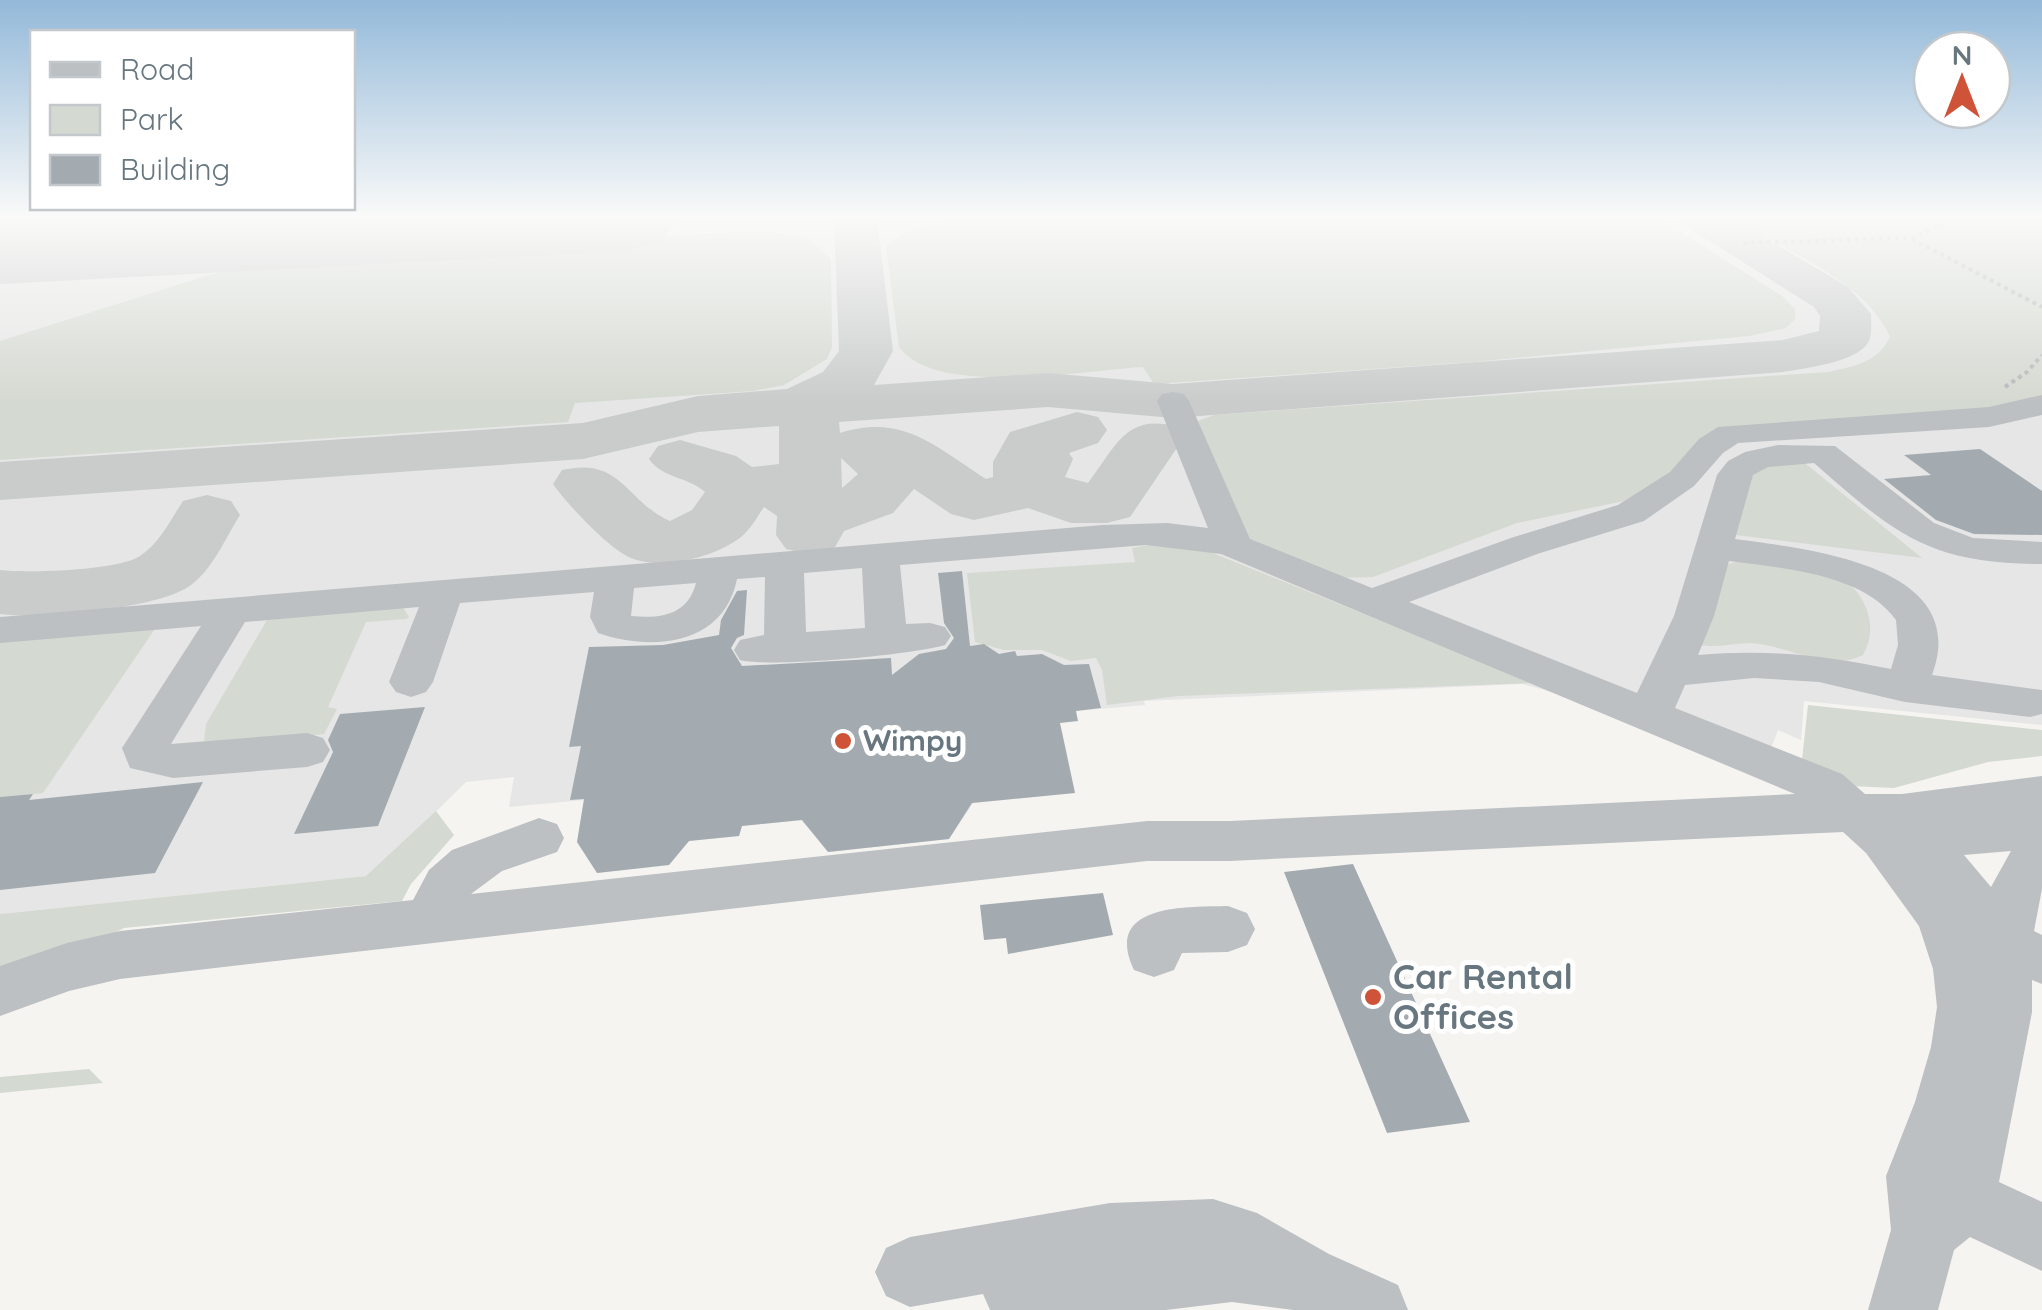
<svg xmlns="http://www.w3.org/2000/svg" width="2042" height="1310" font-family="Quicksand,sans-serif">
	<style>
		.built { fill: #e5e6e5 }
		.green { fill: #d4d9d1 }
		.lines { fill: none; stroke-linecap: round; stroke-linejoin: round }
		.taxiway { fill: #cacccc; fill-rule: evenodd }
		.runway { fill: #cacccc; fill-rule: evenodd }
		.building { fill: #a4abb0 }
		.path { stroke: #b6b9bb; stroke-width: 4; stroke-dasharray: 4 4; stroke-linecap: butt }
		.minor { fill: #bcc0c3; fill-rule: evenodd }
		.poi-dot { fill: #ce5338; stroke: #fff; stroke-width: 4 }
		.labels { text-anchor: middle; stroke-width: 10; stroke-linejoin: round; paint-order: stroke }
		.poi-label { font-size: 30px; font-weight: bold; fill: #67767f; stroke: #fff; text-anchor: start }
		.near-poi-label { font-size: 35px; font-weight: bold; fill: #67767f; stroke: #fff; text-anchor: start }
	</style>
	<rect width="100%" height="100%" fill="#f5f4f1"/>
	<path class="built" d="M0,219H2042V725L1804,701L1801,740L1778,730L1770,751L1522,684L1144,701L1145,705L1076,711L985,730L1026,735L1062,731L1075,793L973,803L949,839L829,852L801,820L742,826L739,836L689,841L669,865L597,873L577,842L584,800L509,807L514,777L466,782L374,873L366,876L0,914Z"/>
	<path class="green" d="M0,219H217L0,230Z
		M1013,219H1660L1782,296L1795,309V319L1786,328L1749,336L1473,362L1154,384L1143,367C1087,370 935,398 899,347L886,247C919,216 971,221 1013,219Z
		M1732,219H2042V396L2015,407L1746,428L1629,500L1517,523L1373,577L1336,578L1242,540L1192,428L1198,421L1214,415L1828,372C1855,366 1877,363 1890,337C1868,283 1782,248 1732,219Z
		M760,231L806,237L831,259L832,347L827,359L784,385L753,391L575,403L568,422L0,460V341L206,276L285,258Z
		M1801,460L1922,558L1728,534L1752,468Z
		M1161,543L1203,549L1534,683L1178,696L1107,705L1102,670L1096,658L1071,661L1042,650H1004L975,642L967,573L1135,562L1132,548Z
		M1750,558L1846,581C1868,599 1878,628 1863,655C1828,673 1787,645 1751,643C1732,643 1713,650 1695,643L1715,568Z
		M402,606L409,617L406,619L366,622L328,707L337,709L324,734L207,745L204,742L206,724L267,620Z
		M159,623L43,793L0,797V636Z
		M1808,705L2042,730V756L1988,762L1894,788L1850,786L1801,769Z
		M436,811L454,835L411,884L402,901L124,928L79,951L0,980V914L366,876Z
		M89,1069L103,1083L0,1093V1077Z"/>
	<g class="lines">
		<path class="taxiway" d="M834,219H877L893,351L874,385L1048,373L1173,384L1783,340L1819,331L1820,316L1814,307L1689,228L1683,219H1734L1848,287L1871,314C1871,321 1872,331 1870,338C1864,362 1804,368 1783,372L1173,418L1048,407L839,422L840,433C902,413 935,446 986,479L993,477V462L1010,432L1077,412L1098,417L1107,430L1098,443L1069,453L1073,459L1065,477L1088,483C1115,448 1125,414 1174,426L1183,439L1130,517L1107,523H1071L1028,508L974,520L951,514L914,489L893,513L844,531L834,549L810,555L786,549L776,535L777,516L764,507C757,517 751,529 741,537C716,557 661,571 631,558C610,550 566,503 553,484L562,470C622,456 626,502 670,521L692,510L705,492C687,476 663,479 649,459L658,446L680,440L736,456L752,467L779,464V426L698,432L583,459L0,500V462L583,423L698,396L787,389L823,372L839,351ZM841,458L858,474L842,488Z
			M207,495L231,501L240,515C226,537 213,569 191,585C160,609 40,619 0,614V570C28,573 117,571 140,556C159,544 171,519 183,501Z"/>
		<path class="runway" d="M0,219H677L661,242L623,251L0,284Z"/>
	</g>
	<path class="building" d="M1980,449L2042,491V535L1974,534L1936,520L1884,479L1931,475L1904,455Z
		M962,571L970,646L984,644L999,654L1015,651L1017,656L1042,654L1064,665L1089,664L1101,708L1076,711L1078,721L1060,723L1075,793L972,803L949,839L828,852L802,820L742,826L739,836L689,841L669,865L597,873L577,842L584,799L570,800L581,746L569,747L589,647L663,645L719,635L721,620L737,591L747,590L744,635L737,638L731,648L742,666L891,658L892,675L919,654L946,649L954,638L944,623L938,573Z
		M425,707L378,826L294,834L333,752L328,740L340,714Z
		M203,782L155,873L0,890V797L33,794L29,800Z
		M1353,864L1470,1122L1387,1133L1284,872Z
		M1103,893L1113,935L1008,954L1006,938L984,940L980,905Z"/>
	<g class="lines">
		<path class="path" d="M1912,239L2042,307
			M1743,243L1910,238L1955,219
			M2005,387L2027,372L2042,355"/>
		<path class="minor" d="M1173,392L1184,394L1189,401L1250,539L1372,588L1511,538L1618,505L1670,472L1699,439L1718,427L1989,407L2042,395V415L1989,427L1738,443L1723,453L1694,486L1644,521L1537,554L1409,602L1637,693L1674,616L1717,475L1728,461L1745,452L1778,445L1835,446L1934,523L1973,538L2042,542V564C1929,564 1895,534 1814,463L1768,467L1753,475L1735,539C1808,549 1973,565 1932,675L2042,690V714L2030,717L1905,702L1819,682L1754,678L1685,685L1675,708L1842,774L1865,794H1902L2042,776V889L2034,931L2042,935V984L2032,980V1012L1999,1182L2042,1202V1271L1970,1237L1954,1250L1938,1310H1868L1891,1230L1886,1176L1915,1102L1931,1047L1937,1007L1933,969L1919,926L1866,853L1843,832L1230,861H1147L120,979L69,991L0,1016V966L67,943L120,931L413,900L429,870L452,850L539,818L557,824L564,838L557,852L502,871L471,894L1147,821H1230L1795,794L1221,554L1146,545L900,565L906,624L930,623L945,627L951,636L945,645C911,655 771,668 740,660L734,650L740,640L764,635L765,577L737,579C724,645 653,652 598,633L590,617L594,592L460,603L433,682L426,692L411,697L396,692L389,682L419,607L245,622L171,744L307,733L323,738L330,750L323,762L307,767L173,778L130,768L122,748L201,626L0,643V617L1103,525L1167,523L1208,528L1157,401L1162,394ZM1729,561C1781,568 1863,573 1896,620L1898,645L1891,669C1825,655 1766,649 1698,655L1714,616ZM862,568L865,628L806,632L804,573ZM696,583C688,615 661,619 631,616L634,588ZM2011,851L1991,887L1964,855Z
			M1228,906L1247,913L1255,929L1247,945L1228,952L1182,953L1174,970L1154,977L1134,970C1102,903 1188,907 1228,906Z
			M1213,1199L1257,1213L1329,1254L1398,1285L1408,1310H1294L1232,1302L1166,1310H990L983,1294L910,1307L886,1296L875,1272L886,1248L910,1237L1110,1203Z"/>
	</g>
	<linearGradient id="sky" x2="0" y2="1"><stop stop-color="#93b9d9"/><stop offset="0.54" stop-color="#fafaf9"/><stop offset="1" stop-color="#fafaf9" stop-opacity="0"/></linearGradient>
	<rect width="2042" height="402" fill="url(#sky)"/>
	<g class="poi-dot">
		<circle cx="843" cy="741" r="10"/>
		<circle cx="1373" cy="997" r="10"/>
	</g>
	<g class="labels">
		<g class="poi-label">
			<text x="863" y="751">Wimpy</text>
		</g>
		<g class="near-poi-label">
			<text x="1393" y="989">Car Rental<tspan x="1393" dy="40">Offices</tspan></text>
		</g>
	</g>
	<rect x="30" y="30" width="325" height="180" fill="#ffffff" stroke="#c2c8cc" stroke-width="2.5"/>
	<rect x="50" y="62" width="50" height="15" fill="#bcc0c3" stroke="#c2c8cc" stroke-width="2.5"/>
	<text x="120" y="80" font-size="30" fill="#67767f">Road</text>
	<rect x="50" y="105" width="50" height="30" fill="#d4d9d1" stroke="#c2c8cc" stroke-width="2.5"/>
	<text x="120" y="130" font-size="30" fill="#67767f">Park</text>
	<rect x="50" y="155" width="50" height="30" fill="#a4abb0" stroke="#c2c8cc" stroke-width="2.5"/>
	<text x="120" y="180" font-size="30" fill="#67767f">Building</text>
	<g transform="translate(1962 80)"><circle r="48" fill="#ffffff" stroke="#c2c8cc" stroke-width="2.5"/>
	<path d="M0-8L18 38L0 25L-18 38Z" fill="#ce5338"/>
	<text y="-15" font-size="28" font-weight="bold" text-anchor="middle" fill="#67767f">N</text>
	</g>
</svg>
